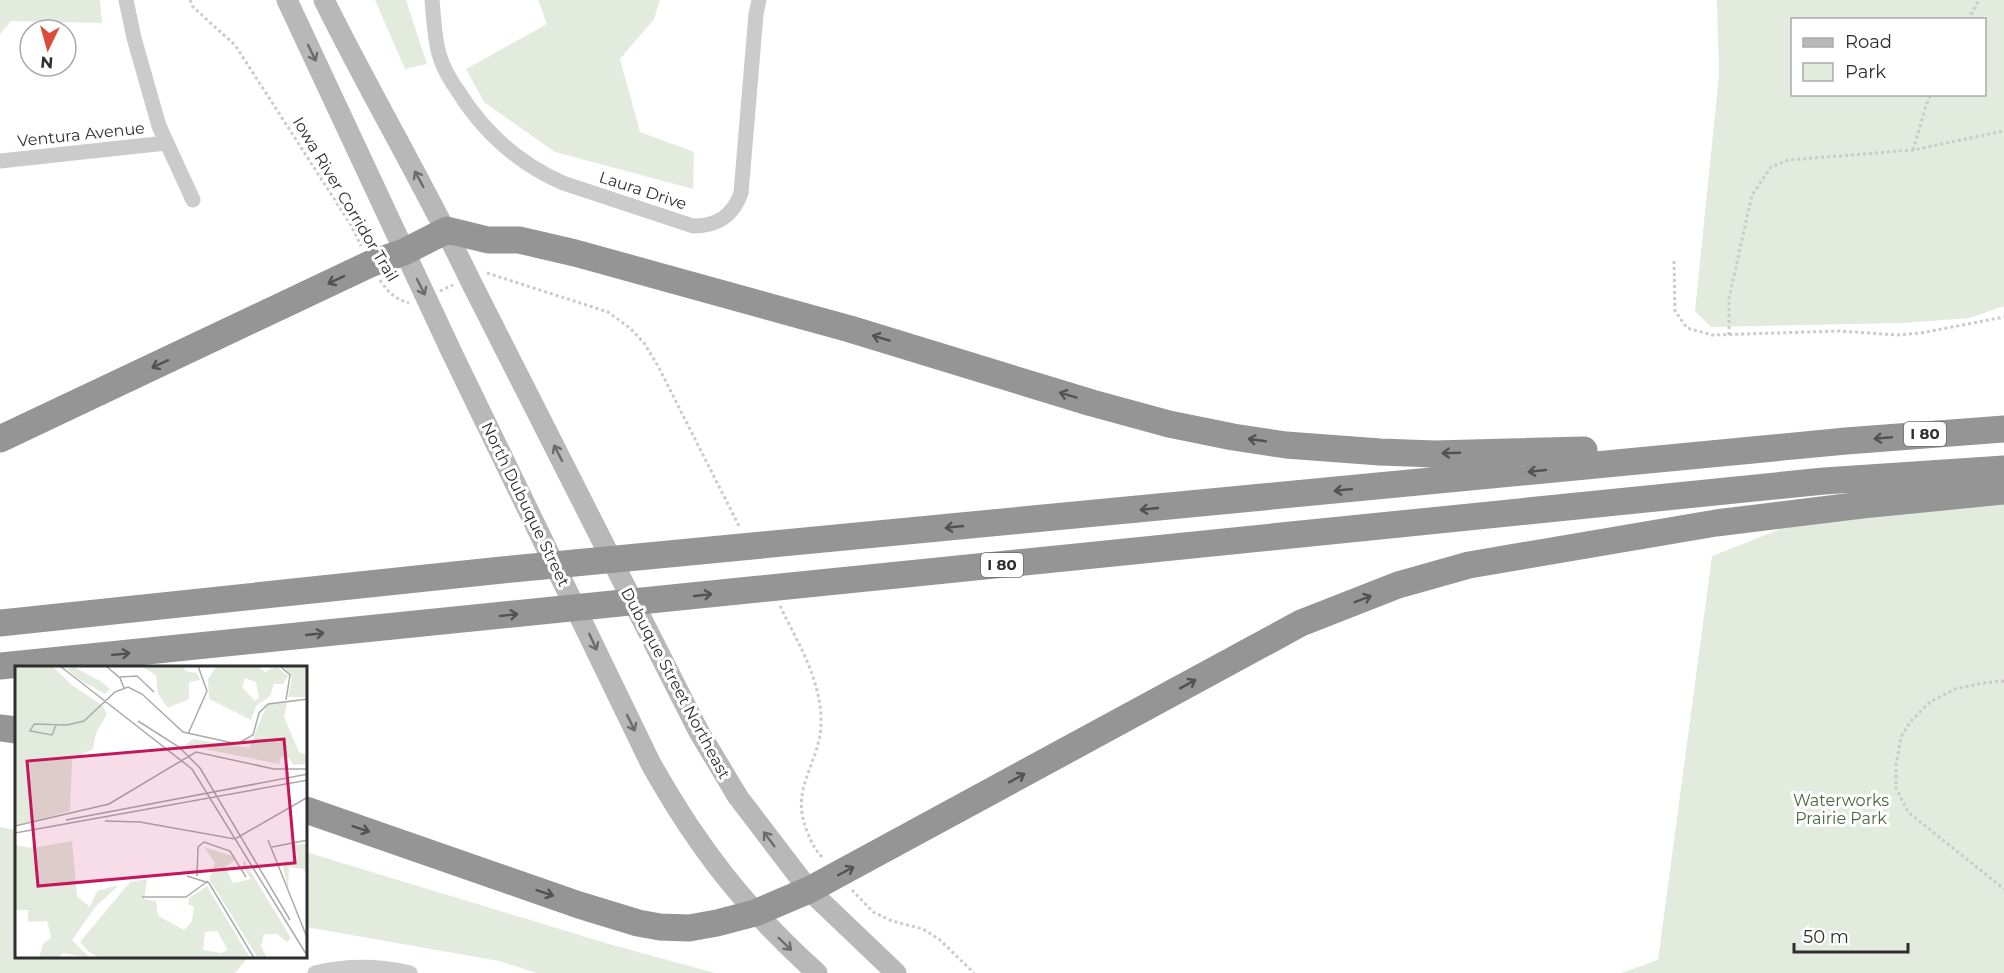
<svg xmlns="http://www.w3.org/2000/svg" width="2004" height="973" font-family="Montserrat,sans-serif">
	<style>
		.green { fill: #e2ebdd; fill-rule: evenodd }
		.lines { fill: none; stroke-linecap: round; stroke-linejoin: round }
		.path { stroke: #cbcbcb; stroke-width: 3; stroke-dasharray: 3 3; stroke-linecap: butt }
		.street { stroke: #cbcbcb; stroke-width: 15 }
		.secondary { stroke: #b8b8b8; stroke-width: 21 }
		.highway { stroke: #959595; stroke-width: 27 }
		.oneway { stroke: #6c6c6c }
		.oneway2 { stroke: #525252 }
		.labels { text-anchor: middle; stroke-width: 6; stroke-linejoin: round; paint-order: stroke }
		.shield { fill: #fff; stroke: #6d6d6d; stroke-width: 1.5 }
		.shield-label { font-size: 15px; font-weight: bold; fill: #2e2e2e }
		.street-label { font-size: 16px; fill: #2e2e2e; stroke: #fff }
		.park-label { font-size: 16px; fill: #4a673e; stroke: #fff }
		.inset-road { fill: none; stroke: #ababab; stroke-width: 1.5 }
		.view { fill: #c2185b; fill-opacity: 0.15; stroke: #c2185b; stroke-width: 3 }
		.inset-edge { fill: none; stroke: #2e2e2e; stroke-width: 3 }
	</style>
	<rect width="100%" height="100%" fill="#fff"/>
	<path class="green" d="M0,0H100L102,23L11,21L0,34Z
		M375,0H406L427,64L405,69Z
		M538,0H660L654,19L620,59L640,132L694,152L693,189L555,152L484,102L466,69L547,24Z
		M1717,0H2004V306L1970,318L1903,323L1711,327L1695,311L1719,75ZM1792,20H1984V94H1792Z
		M2004,494V973H1621L1658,960L1712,556L1834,508Z
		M0,827L16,830V956L248,957L235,973H0Z
		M306,852L609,944L715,973H537L499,961L306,927Z"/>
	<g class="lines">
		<path class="path" d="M190,0L193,7L235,45L351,225L361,246
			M1968,20L1979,0
			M1913,150L1925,109L1931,94
			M1674,261L1675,311L1687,328L1712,335L1840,331L1897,335L1921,333L2004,317
			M487,273L608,312L630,328L644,343L658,366L740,528
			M380,280C388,292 395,299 409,303
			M440,291L453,285
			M1729,335V298L1752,195L1771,167L1788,160L1913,150L2004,131
			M780,606C798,643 822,681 821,724C820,764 789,788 807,831C811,842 815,850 823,858
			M2004,681L1983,683L1955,689L1930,702L1911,721L1901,737L1896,766V788L1908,812L2004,889
			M852,890L873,912L892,921L923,929L940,940L974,973"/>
		<path class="street" d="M126,0L134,38L159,126L193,200
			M432,0C434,19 434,36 439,54C443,68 450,80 458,91C484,133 518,163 563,183L693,226C717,226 733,216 741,193L756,14L759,0
			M0,161L166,143
			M315,973C348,965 377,965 410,973"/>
		<path class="secondary" d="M287,0L452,353L651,764C698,848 746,909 817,973
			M324,0C371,95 425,186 471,282L699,732L738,797L809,890L896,973"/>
		<path class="highway" d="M0,439L370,264L404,252L447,230L488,240H519L575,253L850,329L1092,403L1169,424L1233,437L1286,445L1380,452L1435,454L1584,450
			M0,623L502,570L1846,441L2004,429
			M0,666L1824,481L2004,469
			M0,728L16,730
			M306,810L579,905L638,923L660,927L689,928L717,923L755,913L809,890L1301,623L1398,585L1469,565L1716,523L1862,505L2004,491"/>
	</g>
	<defs><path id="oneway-shaft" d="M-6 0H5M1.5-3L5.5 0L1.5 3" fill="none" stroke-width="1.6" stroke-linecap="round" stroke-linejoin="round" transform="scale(1.5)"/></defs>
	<g class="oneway">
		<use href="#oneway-shaft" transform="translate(312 53) rotate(64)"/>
		<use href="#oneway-shaft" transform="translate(419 179) rotate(-119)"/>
		<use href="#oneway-shaft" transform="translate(421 287) rotate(63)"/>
		<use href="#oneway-shaft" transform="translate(558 453) rotate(-117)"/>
		<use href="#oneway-shaft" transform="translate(593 642) rotate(65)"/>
		<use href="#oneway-shaft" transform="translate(631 723) rotate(64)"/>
		<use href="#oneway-shaft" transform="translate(769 839) rotate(-127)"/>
		<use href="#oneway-shaft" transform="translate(785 944) rotate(44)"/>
	</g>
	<g class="oneway2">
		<use href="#oneway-shaft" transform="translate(336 280) rotate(155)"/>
		<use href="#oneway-shaft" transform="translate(881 338) rotate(-163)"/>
		<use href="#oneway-shaft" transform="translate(160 364) rotate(155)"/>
		<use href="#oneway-shaft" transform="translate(1068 395) rotate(-163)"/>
		<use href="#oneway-shaft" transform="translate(1883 438) rotate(175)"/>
		<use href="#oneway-shaft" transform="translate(1257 440) rotate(-172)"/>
		<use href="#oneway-shaft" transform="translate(1451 453) rotate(178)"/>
		<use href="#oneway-shaft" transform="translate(1537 471) rotate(174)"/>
		<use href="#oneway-shaft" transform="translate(1343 490) rotate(174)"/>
		<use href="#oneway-shaft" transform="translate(1149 509) rotate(174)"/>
		<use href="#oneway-shaft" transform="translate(954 527) rotate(174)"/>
		<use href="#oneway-shaft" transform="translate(703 595) rotate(-6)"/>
		<use href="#oneway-shaft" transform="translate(1363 599) rotate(-21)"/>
		<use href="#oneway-shaft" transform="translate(509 615) rotate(-6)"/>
		<use href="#oneway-shaft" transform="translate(315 634) rotate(-6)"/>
		<use href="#oneway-shaft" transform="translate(121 654) rotate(-6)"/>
		<use href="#oneway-shaft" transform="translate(1188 684) rotate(-29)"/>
		<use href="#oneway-shaft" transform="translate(1017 778) rotate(-29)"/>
		<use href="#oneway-shaft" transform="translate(361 829) rotate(19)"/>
		<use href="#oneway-shaft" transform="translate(846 871) rotate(-28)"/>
		<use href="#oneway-shaft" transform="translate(545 893) rotate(19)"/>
	</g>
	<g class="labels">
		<g class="shield">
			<rect x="1904" y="422" width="42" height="24" rx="4.5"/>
			<rect x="981" y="553" width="42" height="24" rx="4.5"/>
		</g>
		<g class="shield-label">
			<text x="1925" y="439">I 80</text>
			<text x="1002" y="570">I 80</text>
		</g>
		<g class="street-label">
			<text transform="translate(81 134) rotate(-6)" y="6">Ventura Avenue</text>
			<text transform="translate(643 190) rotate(18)" y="6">Laura Drive</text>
			<text transform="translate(346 199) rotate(59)" y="6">Iowa River Corridor Trail</text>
			<text transform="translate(526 504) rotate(64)" y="6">North Dubuque Street</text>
			<text transform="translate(676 683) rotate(62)" y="6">Dubuque Street Northeast</text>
		</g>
		<g class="park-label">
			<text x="1841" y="806">Waterworks<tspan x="1841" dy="18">Prairie Park</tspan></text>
		</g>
	</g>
	<g transform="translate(15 666)">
		<rect width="292" height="292" fill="#fff"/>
		<path d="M0,0H37L57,19L88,40L92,48L81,67L78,83L57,93L55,145L0,160ZM126,0H169L170,5L182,7L185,14L174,16V33L153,42L143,28L141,9ZM202,0H242L250,6L261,0L273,10L268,18H259L255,30L241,40L236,54L194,33L193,13ZM230,12L241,16L244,32L240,35L227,21ZM268,0H292V31H273L277,12ZM59,1L87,16L95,23L90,28L65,14L52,3ZM292,34L272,37L269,51L284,86L292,89V98L278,99L274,92L266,91L264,98L170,79L178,73L234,82L251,41L256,37ZM57,175L62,230L75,241L82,225L104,219L81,240L57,274L75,292L48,287L42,292H24L28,278L36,272L35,266L32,255L13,256V244H0V179L18,182ZM291,178L292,210L289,203L274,201L273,224L267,196L279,195L282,189L279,179ZM189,181L217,190L220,194L210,201L218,217L236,213L228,202V193L276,272L272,276L262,268H249L246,280L252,292H243L194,213L200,197ZM132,213L129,233L141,235L143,250L169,264L177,255L179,241L173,238L174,232L192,220L235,292H85L74,286L65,276L115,216ZM202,265L213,284L206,287L188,284L190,266Z" fill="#e2ebdd" fill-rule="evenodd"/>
		<path class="inset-road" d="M45,0L177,103L293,291M91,0L105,12L109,22M265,0L275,9L271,34M105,11L122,10L139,26M123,55L164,81L185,102L275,254M41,59L37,69L15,65L19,58L52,59L69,55L100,26L113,21L127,28L168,66L222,78L238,69L244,47L253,38L293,33M173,68L192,25L183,0M51,154L293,108M90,155L125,156L220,173L293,131M0,160L94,138L181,86L259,103H293M0,167L293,114M253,174L293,274M257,181L293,174M172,210L194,217L239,292M182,210L183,181L189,176L215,185L231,211M127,231H171L193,215"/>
		<path class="view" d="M269,73L280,197L23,220L12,95Z"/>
		<rect width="292" height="292" class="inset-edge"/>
	</g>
	<rect x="1791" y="18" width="195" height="78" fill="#ffffff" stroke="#ababab" stroke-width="1.5"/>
	<rect x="1803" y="38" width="30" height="9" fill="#b8b8b8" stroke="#ababab" stroke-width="1.5"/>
	<text x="1845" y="48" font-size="18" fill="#2e2e2e">Road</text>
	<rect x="1803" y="63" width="30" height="18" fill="#e2ebdd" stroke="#ababab" stroke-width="1.5"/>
	<text x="1845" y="78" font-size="18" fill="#2e2e2e">Park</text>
	<g transform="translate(48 48) rotate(185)"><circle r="28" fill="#ffffff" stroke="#ababab" stroke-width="1.5"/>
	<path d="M0-4.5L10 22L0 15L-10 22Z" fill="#dc4b3a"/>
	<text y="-9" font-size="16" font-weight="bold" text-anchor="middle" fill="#2e2e2e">N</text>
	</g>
	<path d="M1794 943v9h114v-9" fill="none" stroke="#2e2e2e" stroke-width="3"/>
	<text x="1803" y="943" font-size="18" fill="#2e2e2e" stroke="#ffffff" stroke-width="4.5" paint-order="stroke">50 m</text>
</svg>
